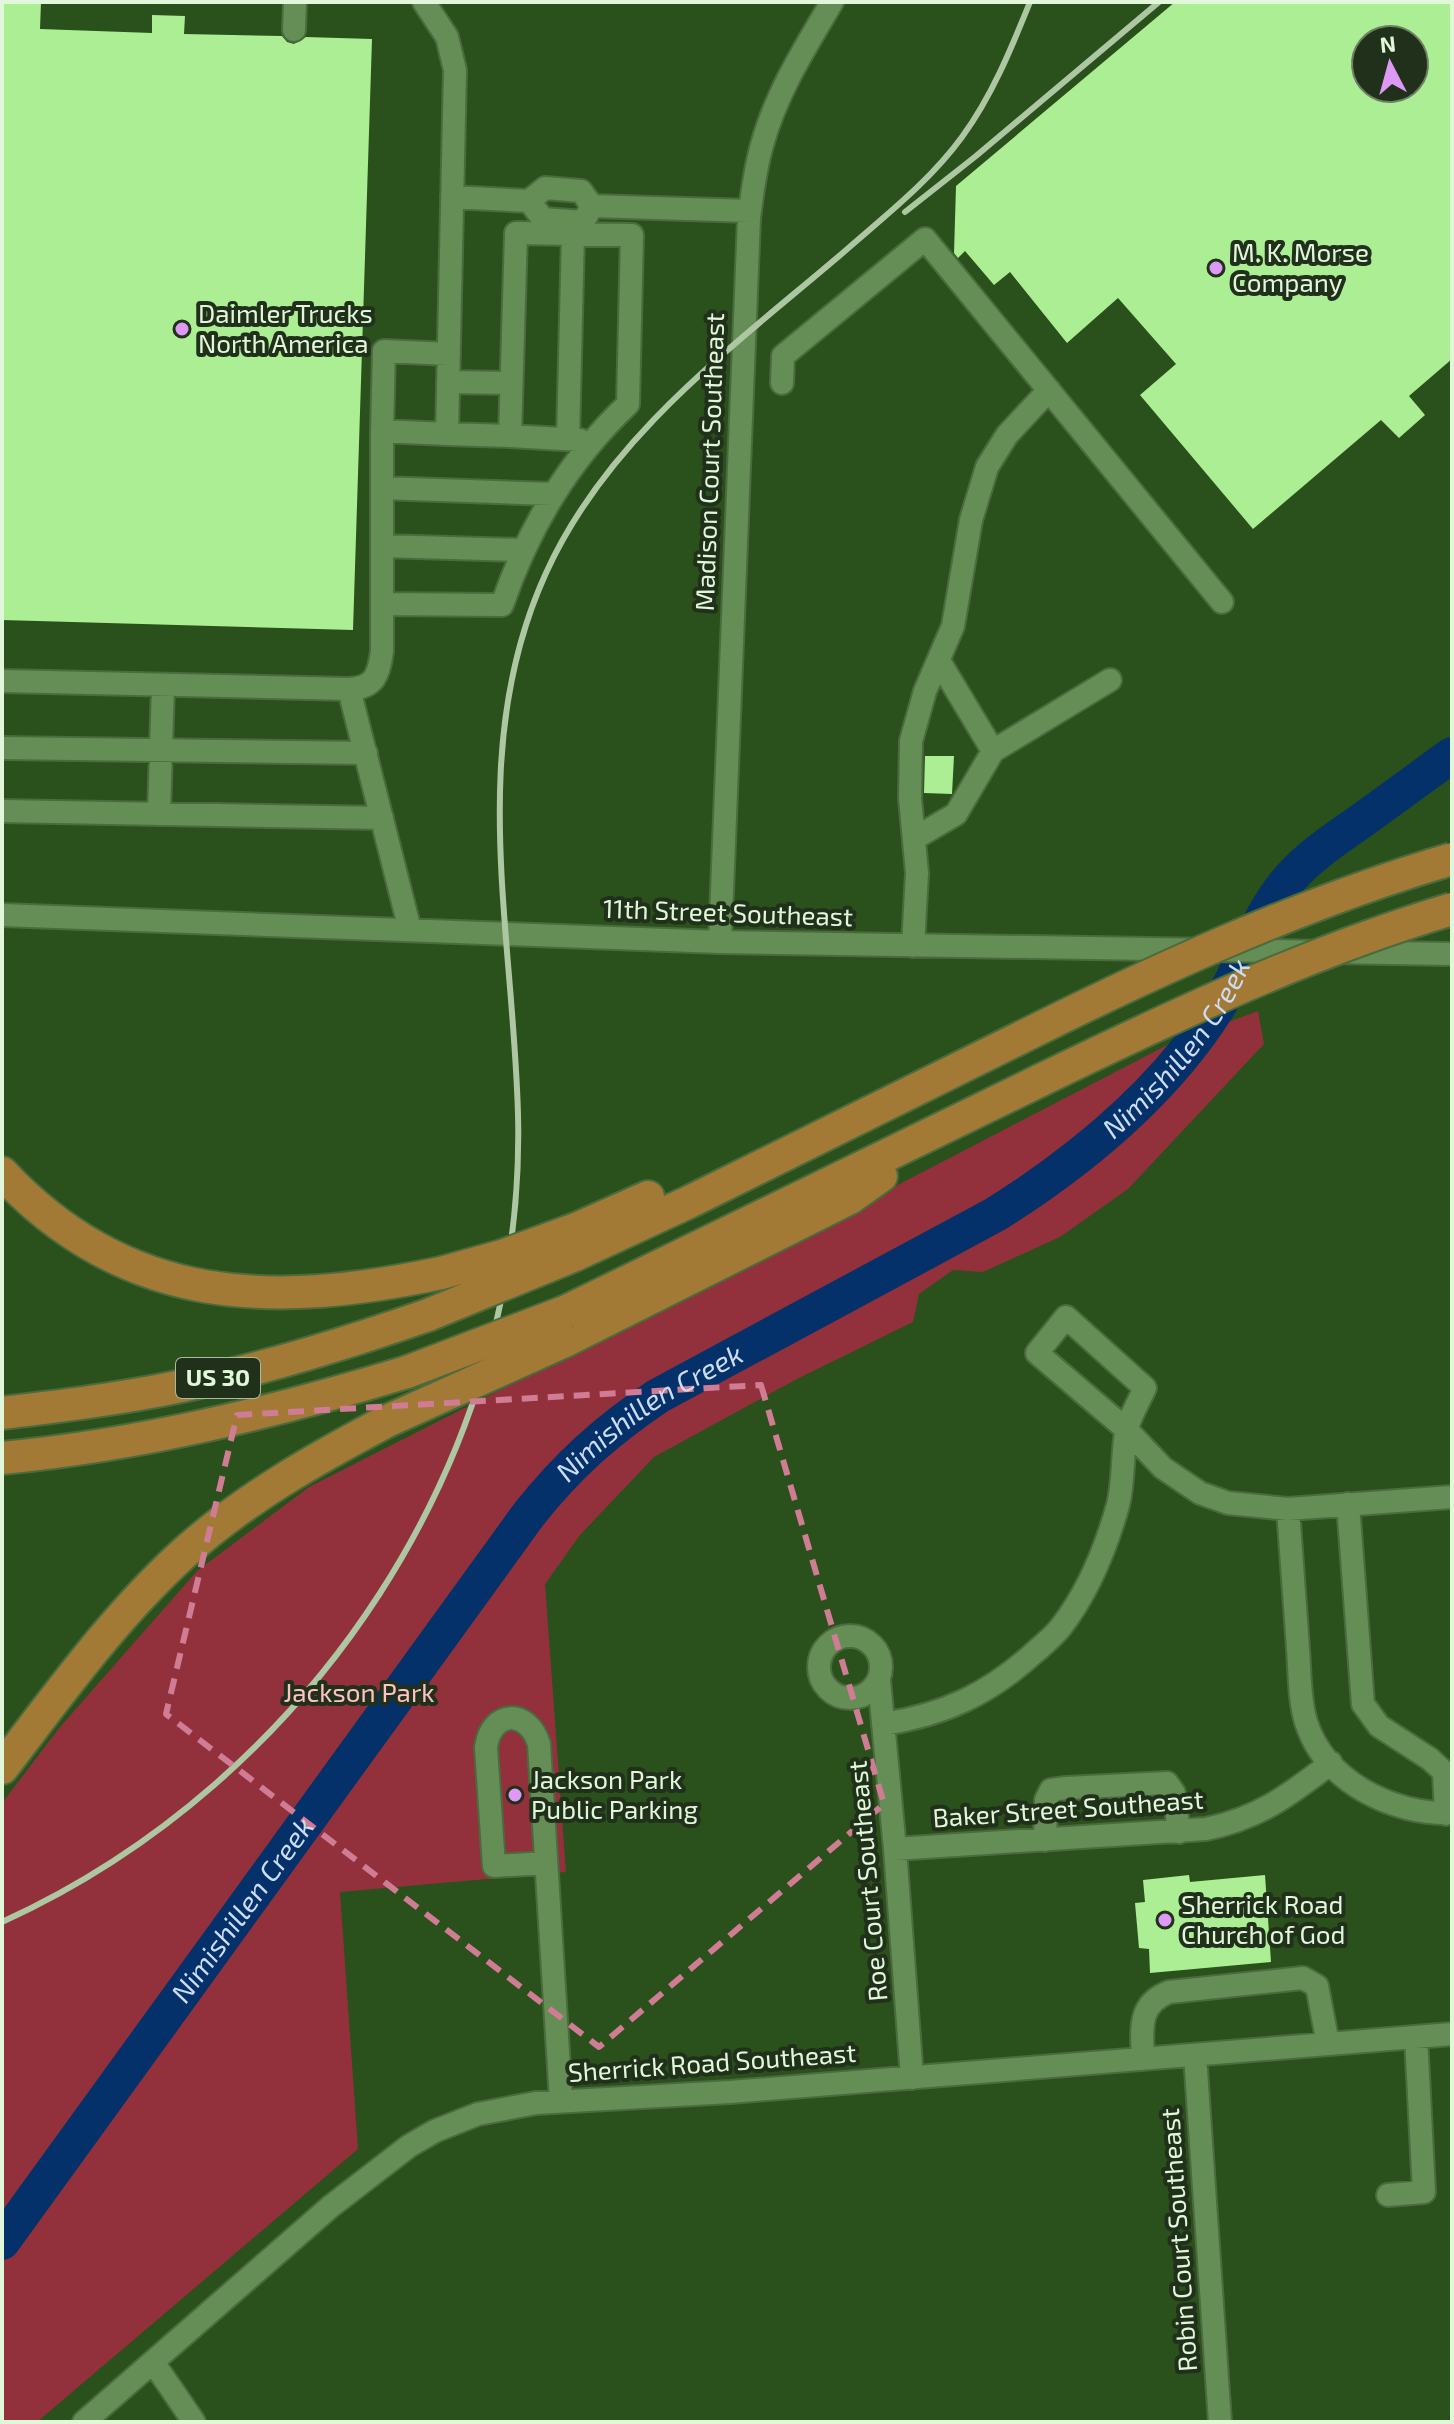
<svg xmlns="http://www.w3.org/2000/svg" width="1454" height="2424" font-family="'Exo 2',sans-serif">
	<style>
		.green { fill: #92313b }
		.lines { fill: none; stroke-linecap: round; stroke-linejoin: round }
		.river { stroke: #05316a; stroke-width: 36 }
		.building { fill: #abee93; fill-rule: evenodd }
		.minor-casing { stroke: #4a6b3d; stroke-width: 26 }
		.highway-casing { stroke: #4a6b3d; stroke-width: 36 }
		.minor { stroke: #658d56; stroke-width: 22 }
		.highway { stroke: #a27935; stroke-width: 32 }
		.rail { stroke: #acc7a2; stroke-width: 6 }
		.highway-bridge-casing { stroke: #4a6b3d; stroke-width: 36; stroke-linecap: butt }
		.highway-bridge { stroke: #a27935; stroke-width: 32 }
		.marked { fill: none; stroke: #d07c94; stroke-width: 6; stroke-dasharray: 16 10; stroke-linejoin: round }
		.poi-dot { fill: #dd99f3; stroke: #20301a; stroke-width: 3 }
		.labels { text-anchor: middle; stroke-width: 8; stroke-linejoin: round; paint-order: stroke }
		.shield { fill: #20301a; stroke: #a7bba0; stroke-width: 2 }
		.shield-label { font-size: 24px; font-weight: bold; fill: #e1f7d9 }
		.poi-label { font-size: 26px; fill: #e1f7d9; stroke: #20301a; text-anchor: start }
		.street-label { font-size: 26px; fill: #e1f7d9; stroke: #20301a }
		.park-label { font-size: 26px; fill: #fdc3c4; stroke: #20301a }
		.water-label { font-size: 28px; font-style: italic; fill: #cddcf2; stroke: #20301a }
	</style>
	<rect width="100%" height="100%" fill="#2a501b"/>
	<path class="green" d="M1258,1011L1264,1044L1128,1189L1060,1237L983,1272L953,1270L919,1294L913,1322L797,1379L654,1457L580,1535L545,1584L566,1872L340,1892L358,2149L37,2422H2V1803L60,1727L197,1571L309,1487L601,1339L1171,1043Z"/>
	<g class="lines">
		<path class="river" id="s1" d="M2,2242L529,1514C568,1465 606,1431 658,1396L996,1214C1080,1161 1163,1093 1217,1008C1244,966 1257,914 1292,876C1314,852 1342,835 1368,816C1396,796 1424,775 1452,755"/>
	</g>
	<path class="building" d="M2,2H41L40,29L152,33V15L185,16L184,34L282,36L287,42L294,44L306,37L372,39L353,630L2,620Z
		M1175,2H1452V359L1409,396L1425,415L1399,438L1381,420L1253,529L1140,395L1176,364L1118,298L1067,343L1010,272L994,285L965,251L958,258L954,253L956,186ZM1366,40H1414V88H1366Z
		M925,756H954L952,794L924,793Z
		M1189,1875L1190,1882L1265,1875L1271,1962L1150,1973L1149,1949L1139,1948L1135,1903L1145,1902L1143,1880Z"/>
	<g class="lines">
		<g class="minor-casing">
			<path id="minor" d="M294,30L295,2
				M452,197L529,201
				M592,206L583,222L543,219L529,201L545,188L581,191L592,206L750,211
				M448,382L511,383
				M782,383L783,356L925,239L1222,602
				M382,431L384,351L449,354
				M510,436L580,440
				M568,439L573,234
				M382,488L552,494
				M382,546L523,550
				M382,604L502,605C529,527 568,461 628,404L632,235L516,233L510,436L447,434
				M939,661L993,751
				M2,681L349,689C375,688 379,674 382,651V431L447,434L455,70L447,37L424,2
				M349,689L410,930
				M2,748L366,753
				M2,811L382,818
				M159,814L163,685
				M915,838L956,814L993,751L1110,680
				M2,915L720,942L1452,954
				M720,942L749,218C752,194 755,169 762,145C776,93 805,48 832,2
				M913,946L917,873L910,798L911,741L925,691L953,626L971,520L987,467L1007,435L1049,390
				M1348,1504L1363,1704L1379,1726L1430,1759L1444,1772L1446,1814
				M1288,1509C1291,1555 1295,1602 1298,1649C1300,1673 1299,1699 1306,1722C1325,1782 1393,1815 1452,1813
				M819 1667a31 31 0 1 1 62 0a31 31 0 1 1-62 0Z
				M879,1680L895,1849L912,2078
				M883,1724C944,1715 989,1694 1035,1652C1044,1644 1054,1636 1061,1627C1088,1592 1106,1548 1118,1505C1124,1481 1122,1457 1126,1432C1129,1418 1139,1401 1145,1388L1066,1317L1037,1353L1127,1430L1163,1468L1200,1493L1228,1503L1288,1509L1452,1497
				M1045,1840L1046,1800L1051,1790L1066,1788L1167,1783L1174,1793L1179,1832
				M895,1849L1206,1829C1259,1818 1288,1796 1331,1763
				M546,1863L494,1866L486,1747C492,1709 528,1709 539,1744L561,2101
				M1195,2055L1220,2422
				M1143,2059C1142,2031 1137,2004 1169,1992L1303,1978L1317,1986L1328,2044
				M1388,2195L1424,2192L1416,2037
				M153,2362L194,2422
				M84,2422L330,2207L409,2146L435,2131L478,2114L536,2103L730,2092L1452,2034"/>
		</g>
		<g class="highway-casing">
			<path id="highway" d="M2,1173C127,1307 274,1308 441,1273
				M576,1229L648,1197
				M575,1255L689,1202L1020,1038
				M567,1311L1041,1080
				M565,1341L850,1198L881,1176
				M2,1413C71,1405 141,1396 209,1380C283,1363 356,1340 428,1315
				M2,1458C140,1445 275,1412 407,1372
				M2,1768C59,1694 114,1617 183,1554C244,1499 315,1459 387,1421"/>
		</g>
		<use href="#minor" class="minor"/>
		<use href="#highway" class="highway"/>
		<path class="rail" d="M905,212L976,156L1159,2
			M2,1922C312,1781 527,1457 518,1114C513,929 466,748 546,573C608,436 734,346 845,251C886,215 930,181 962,137C992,96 1011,49 1030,2"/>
		<g class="highway-bridge-casing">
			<path id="highway-bridge" d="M1020,1038C1160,968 1302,903 1452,859
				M1041,1080C1175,1015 1309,952 1452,909
				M441,1273L502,1256L576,1229
				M428,1315L575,1255
				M407,1372L567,1311
				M387,1421L565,1341"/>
		</g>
		<use href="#highway-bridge" class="highway-bridge"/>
	</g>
	<path class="marked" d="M761,1385L884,1804L599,2047L166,1714L237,1415Z"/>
	<g class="poi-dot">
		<circle cx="1216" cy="268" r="8"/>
		<circle cx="182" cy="329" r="8"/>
		<circle cx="515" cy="1795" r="8"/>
		<circle cx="1165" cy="1920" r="8"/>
	</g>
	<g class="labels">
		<rect class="shield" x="176" y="1358" width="84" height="40" rx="6"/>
		<g class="shield-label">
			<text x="218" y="1386">US 30</text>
		</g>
		<g class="poi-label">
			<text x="1232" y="262">M. K. Morse<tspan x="1232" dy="30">Company</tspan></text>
			<text x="198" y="323">Daimler Trucks<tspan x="198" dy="30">North America</tspan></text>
			<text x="531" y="1789">Jackson Park<tspan x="531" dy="30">Public Parking</tspan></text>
			<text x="1181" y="1914">Sherrick Road<tspan x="1181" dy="30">Church of God</tspan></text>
		</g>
		<g class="street-label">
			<text transform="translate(710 462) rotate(-88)" y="9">Madison Court Southeast</text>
			<text transform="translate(728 913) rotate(2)" y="9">11th Street Southeast</text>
			<text transform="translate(1068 1809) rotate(-4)" y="9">Baker Street Southeast</text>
			<text transform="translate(868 1881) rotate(-95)" y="9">Roe Court Southeast</text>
			<text transform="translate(712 2063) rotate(-4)" y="9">Sherrick Road Southeast</text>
			<text transform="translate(1179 2240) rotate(-94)" y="9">Robin Court Southeast</text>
		</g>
		<g class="park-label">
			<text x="359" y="1702">Jackson Park</text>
		</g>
		<g class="water-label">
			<text dy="10" stroke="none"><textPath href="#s1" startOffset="1706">Nimishillen Creek</textPath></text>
			<text dy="10" stroke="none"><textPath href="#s1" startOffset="1058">Nimishillen Creek</textPath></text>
			<text dy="10" stroke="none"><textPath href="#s1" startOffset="410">Nimishillen Creek</textPath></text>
		</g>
	</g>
	<rect width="1454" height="2424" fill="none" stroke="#e1f7d9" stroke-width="8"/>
	<g transform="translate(1390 64) rotate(354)"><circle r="38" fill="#20301a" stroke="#6d8066" stroke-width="2"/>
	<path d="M0-6L14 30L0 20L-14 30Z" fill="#dd99f3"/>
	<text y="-12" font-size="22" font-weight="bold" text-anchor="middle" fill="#e1f7d9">N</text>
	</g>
</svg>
